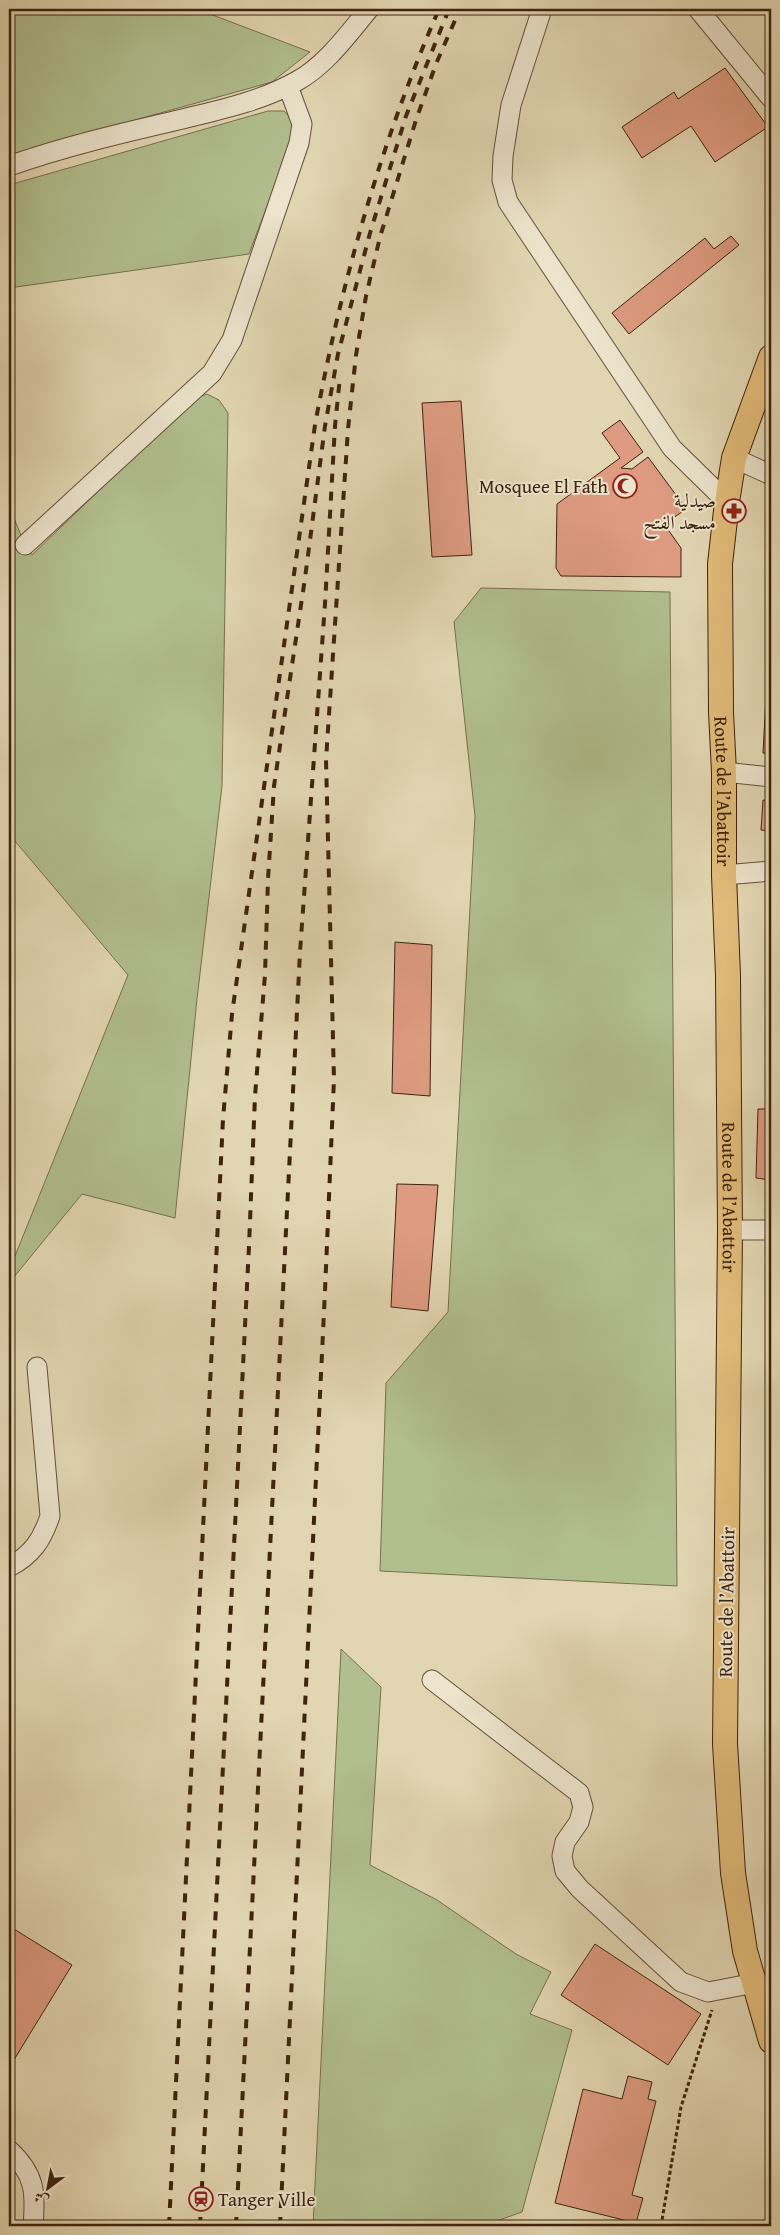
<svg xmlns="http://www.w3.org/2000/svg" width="780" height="2235" font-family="'Gentium Book Plus',Amiri,serif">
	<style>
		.green { fill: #b1be8e; stroke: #78704e }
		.building { fill: #de9b81; stroke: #3f230e }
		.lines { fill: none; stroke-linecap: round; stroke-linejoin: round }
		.minor-casing { stroke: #685037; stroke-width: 21 }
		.major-casing { stroke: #3f230e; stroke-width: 26 }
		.path { stroke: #3f230e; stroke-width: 3; stroke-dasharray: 4 2.5; stroke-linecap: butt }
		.minor { stroke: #ece4cd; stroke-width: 19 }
		.major { stroke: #e1bb79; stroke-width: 24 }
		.rail { stroke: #3f230e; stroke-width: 4; stroke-dasharray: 9 9; stroke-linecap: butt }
		.labels { text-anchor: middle; stroke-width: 4; stroke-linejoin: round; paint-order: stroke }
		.poi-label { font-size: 19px; fill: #3f230e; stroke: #ece4cd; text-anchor: end }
		.street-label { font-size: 19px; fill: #3f230e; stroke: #ece4cd }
	</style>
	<rect width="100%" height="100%" fill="#e2d6b2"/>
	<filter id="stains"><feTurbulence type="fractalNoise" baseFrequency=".004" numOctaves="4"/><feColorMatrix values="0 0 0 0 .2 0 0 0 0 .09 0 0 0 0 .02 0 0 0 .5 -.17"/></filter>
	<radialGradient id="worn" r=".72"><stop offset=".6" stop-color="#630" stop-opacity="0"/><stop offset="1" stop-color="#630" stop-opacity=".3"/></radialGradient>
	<path class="green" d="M9,9H197L310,52L272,82L9,155Z
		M268,111H284L295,123L293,137L249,254L9,288V185Z
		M207,394L219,400L228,413L222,786L197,999L175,1218L82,1194L9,1283V1271L128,975L9,834V506L25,545L32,555L194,399Z
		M481,588L670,592L677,1586L380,1571L386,1383L448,1312L475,816L454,622Z
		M341,1649L381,1687L370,1865L437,1900L516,1954L551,1972L530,2014L572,2030L522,2212L491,2223L487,2226H313Z"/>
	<path class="building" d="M725,68L768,127L715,162L691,126L642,158L622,127L674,92L678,99Z
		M731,236L739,245L629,334L612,313L705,238L714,249Z
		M461,401L472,555L432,557L422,403Z
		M620,420L643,452L621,468L632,469L648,457L682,503V512L664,524L681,548V577L561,576L556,568L557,504L620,458L602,433Z
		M766,697L771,698V754L763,753Z
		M763,800L771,801V831L761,830Z
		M395,942L432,945L430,1096L392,1093Z
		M758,1109H771V1180L756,1178Z
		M397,1184L438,1185L428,1311L391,1307Z
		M9,1926L72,1965L9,2068Z
		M595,1944L701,2014L668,2065L561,1995Z
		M628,2076L652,2082L648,2099L656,2101L632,2195L643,2198L636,2223L555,2203L583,2089L622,2099Z"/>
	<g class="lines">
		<g class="minor-casing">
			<path id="minor" d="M542,9L511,105L503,156L502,180L508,202L672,448L727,502
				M698,9L771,98
				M9,166C63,147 118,134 174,121C215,111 260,102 297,81C326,65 348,34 369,9
				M734,458L771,475
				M25,545L212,373L232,340L299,143L302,124L288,86
				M724,772L771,777
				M724,875L771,871
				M730,1230H771
				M9,1567C32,1555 42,1540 50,1516L37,1367
				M432,1680L579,1793L583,1807L579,1822L565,1842L562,1856L565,1871L580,1889L681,1982L708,1992L755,1983
				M9,2150C35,2174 36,2192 33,2226"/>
		</g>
		<g class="major-casing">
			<g id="major">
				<path id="s1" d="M771,357L734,458L727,502L720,564L721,712L724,772V875L728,976L730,1230L725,1744L733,1873L745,1951L771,2041"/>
			</g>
		</g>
		<path class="path" d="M661,2226L681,2107L712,2010"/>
		<use href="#minor" class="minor"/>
		<use href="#major" class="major"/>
		<path class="rail" d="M169,2226L223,1119L232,1014L315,425C341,283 381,142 439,9
			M200,2226L249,1246L255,1096L265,975L268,879L274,786L305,578L325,426L338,354L370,233L406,116L449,9
			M236,2226L300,952L325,604L335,426L340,377
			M280,2226L325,1291L334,1079L326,760L348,429L356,355L366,296L380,237L416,120L436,64L460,9"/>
	</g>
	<defs>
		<g id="mosque-ring" transform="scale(1.25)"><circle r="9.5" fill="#ece4cd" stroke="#8f2418" stroke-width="1.5"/><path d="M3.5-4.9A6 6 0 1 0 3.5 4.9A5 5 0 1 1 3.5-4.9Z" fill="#8f2418"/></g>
		<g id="pharmacy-ring" transform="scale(1.25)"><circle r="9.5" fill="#ece4cd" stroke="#8f2418" stroke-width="1.5"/><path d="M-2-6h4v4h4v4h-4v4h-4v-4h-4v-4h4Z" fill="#8f2418"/></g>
		<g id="station-ring" transform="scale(1.25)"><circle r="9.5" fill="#ece4cd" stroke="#8f2418" stroke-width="1.5"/><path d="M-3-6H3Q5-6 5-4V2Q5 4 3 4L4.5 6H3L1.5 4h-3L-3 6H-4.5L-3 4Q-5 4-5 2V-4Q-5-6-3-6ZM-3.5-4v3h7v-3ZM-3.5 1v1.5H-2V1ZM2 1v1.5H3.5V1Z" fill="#8f2418"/></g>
	</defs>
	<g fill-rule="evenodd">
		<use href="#mosque-ring" x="625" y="486"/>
		<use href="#pharmacy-ring" x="734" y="511"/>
		<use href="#station-ring" x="201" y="2199"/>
	</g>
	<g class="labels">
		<g class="poi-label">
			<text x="608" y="493">Mosquee El Fath</text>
			<text x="716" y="507">صيدلية<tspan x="716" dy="22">مسجد الفتح</tspan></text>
			<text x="218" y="2206" text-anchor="start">Tanger Ville</text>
		</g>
		<g class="street-label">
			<text dy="7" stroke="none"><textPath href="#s1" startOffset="442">Route de l’Abattoir</textPath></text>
			<text dy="7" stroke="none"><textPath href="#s1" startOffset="848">Route de l’Abattoir</textPath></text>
			<text transform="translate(726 1602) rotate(-89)" y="7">Route de l’Abattoir</text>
		</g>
	</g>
	<rect width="780" height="2235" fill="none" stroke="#e2d6b2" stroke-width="30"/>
	<rect x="10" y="10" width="760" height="2215" fill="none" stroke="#3f230e" stroke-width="2.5"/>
	<rect x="15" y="15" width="750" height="2205" fill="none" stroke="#3f230e"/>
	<g transform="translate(48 2188) rotate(212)" stroke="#ece4cd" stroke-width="4" paint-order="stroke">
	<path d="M0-4L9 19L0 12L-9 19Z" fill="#3f230e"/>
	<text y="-8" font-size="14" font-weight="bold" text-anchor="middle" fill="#3f230e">ش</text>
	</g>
	<rect width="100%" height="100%" filter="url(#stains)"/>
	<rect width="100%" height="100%" fill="url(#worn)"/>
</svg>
